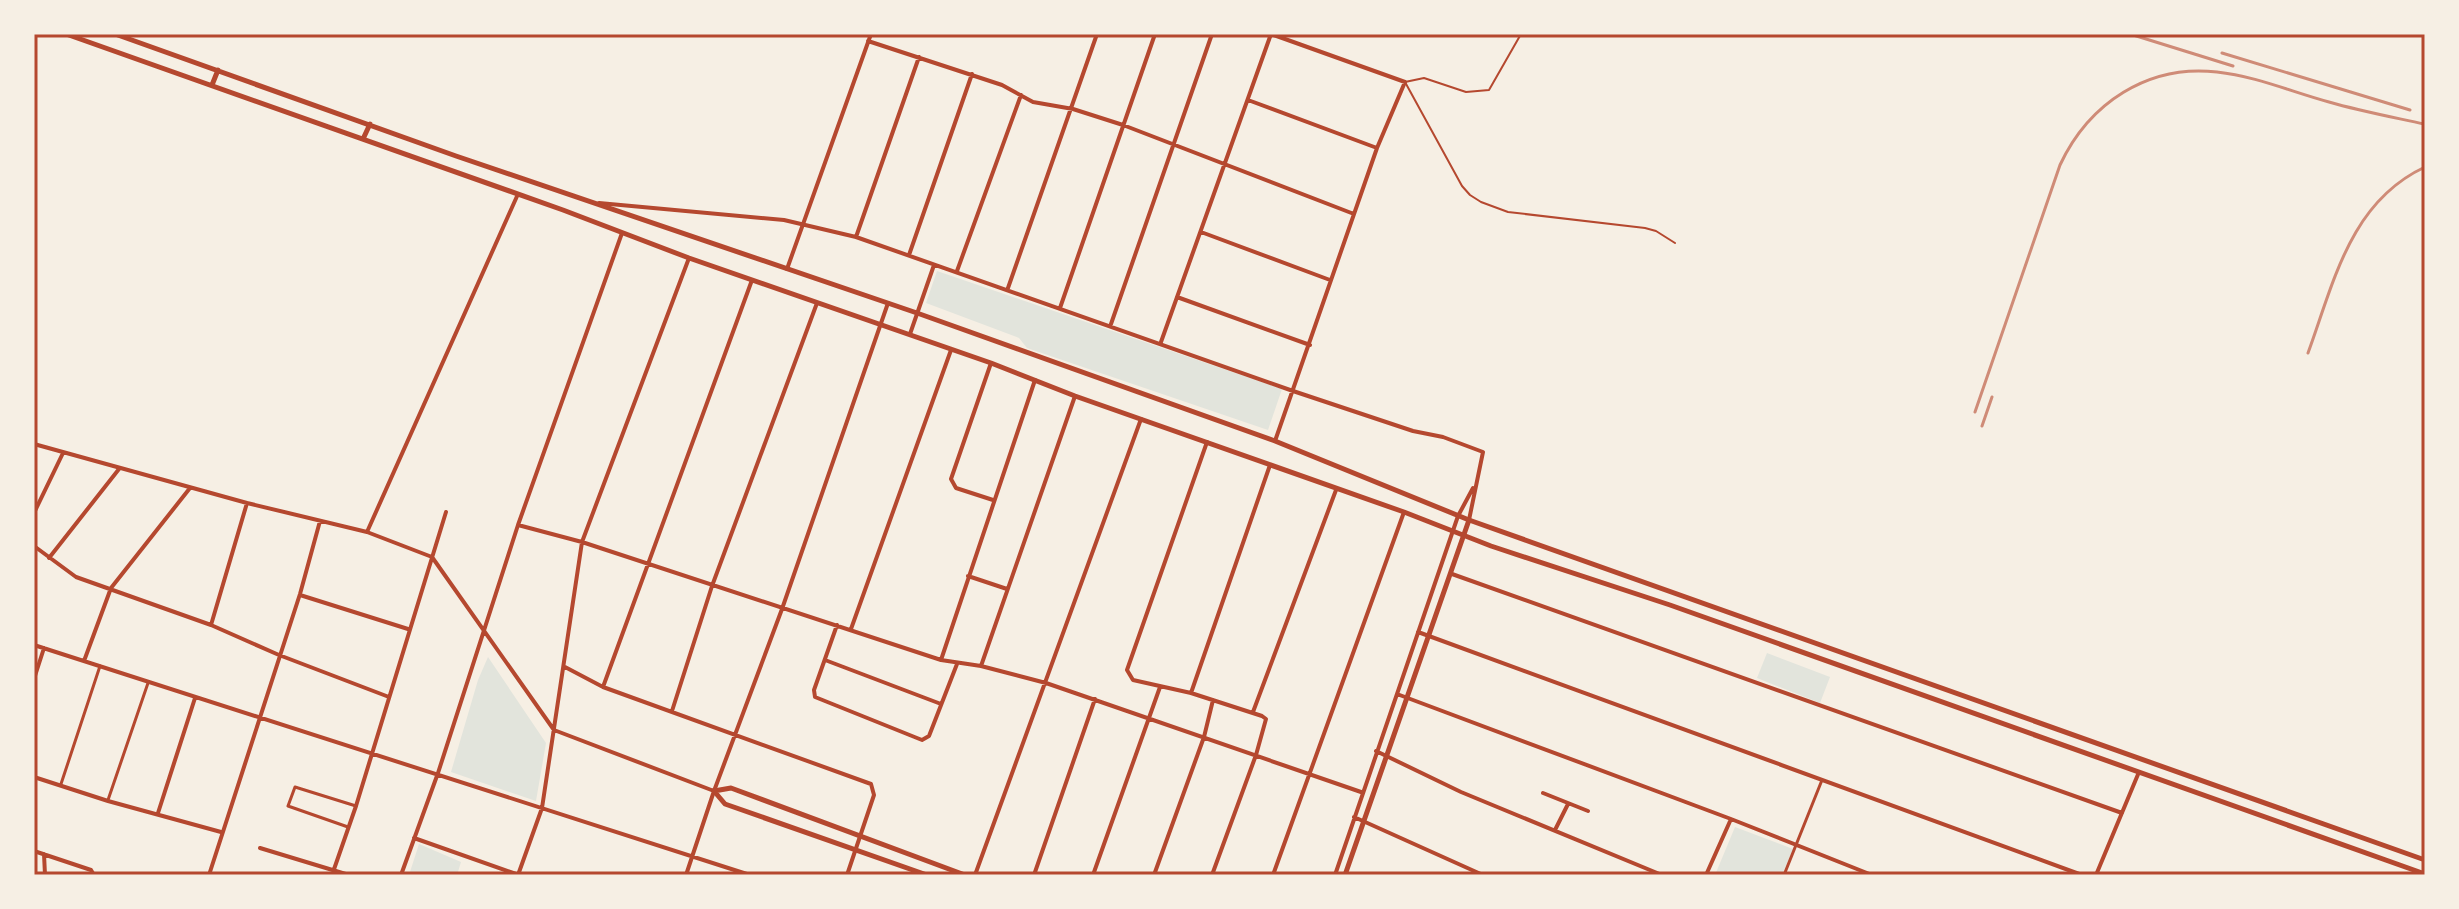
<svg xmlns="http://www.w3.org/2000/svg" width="2459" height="909" font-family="Literata,serif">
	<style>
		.green { fill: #e2e4dc }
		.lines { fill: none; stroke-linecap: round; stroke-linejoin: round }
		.service { stroke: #b5482f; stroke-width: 2 }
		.pedestrian { stroke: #b5482f; stroke-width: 3 }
		.minor { stroke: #b5482f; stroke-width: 4 }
		.tertiary { stroke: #b5482f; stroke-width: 5 }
		.secondary { stroke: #b5482f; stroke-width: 5 }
		.rail { stroke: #cf8b77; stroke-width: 3 }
		.neatline { fill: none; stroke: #b5482f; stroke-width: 3 }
	</style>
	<rect width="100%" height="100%" fill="#f6efe4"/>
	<path class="green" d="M937,271L1282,389L1268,430L1027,348L1019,338L926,303Z
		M1767,653L1830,677L1820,703L1757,678Z
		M488,657L546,743L536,801L451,772L478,680Z
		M1735,827L1793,849L1782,875H1715Z
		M419,844L461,862L457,875H409Z"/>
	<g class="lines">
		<path class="service" d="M1521,34L1489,90L1466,92L1424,78L1405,82L1462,186L1470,195L1481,202L1508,212L1645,228L1656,231L1675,243"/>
		<path class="pedestrian" d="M61,784L100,666
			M108,800L148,683
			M348,827L288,806L295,787L356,806
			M1784,875L1822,780"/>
		<path class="minor" d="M1271,34L1405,82L1377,148L1275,441
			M868,41L1002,85L1033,102L1073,109L1123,125L1354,214
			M1248,100L1377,148
			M599,203L784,220L856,237L1293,391L1413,431L1443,437L1483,452L1469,520
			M1201,232L1330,280
			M856,237L919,57
			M909,255L972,74
			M787,269L871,34
			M957,271L1021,95
			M1008,288L1097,34
			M1177,297L1310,345
			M1060,308L1155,34
			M1111,324L1212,34
			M910,334L934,265
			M1161,342L1271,34
			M991,363L951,479L956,488L993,500
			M1207,442L1127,670L1133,680L1191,693L1262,716L1266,719L1256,755L1212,875
			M34,444L247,503L367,532L432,557L554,730L714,791
			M34,513L63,453
			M518,525L582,542L941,660L981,666L1046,683L1361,792
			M367,532L518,194
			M34,546L76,577L211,625L279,655L389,697
			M49,558L119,469
			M1452,574L2122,813
			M968,576L1007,589
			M300,595L408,629
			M211,625L247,503
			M837,625L814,690L815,697L922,740L929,736L957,664
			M851,629L951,350
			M1418,632L2082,875
			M34,645L750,875
			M825,660L941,704
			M941,660L1035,380
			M84,661L111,588L190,488
			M981,666L1075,396
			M565,667L603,687L871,784L874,795L847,875
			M34,679L44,648
			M603,687L752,280
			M1191,693L1270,465
			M1397,694L1731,819L1872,875
			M672,711L712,586L817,303
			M1253,712L1336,490
			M1376,751L1461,792L1662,875
			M34,777L108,801L221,832
			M1543,793L1588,811
			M158,813L195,698
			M1354,817L1483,875
			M1555,830L1568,804
			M414,838L519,875
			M260,848L349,875
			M34,851L91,870L94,875
			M44,854L45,875
			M209,875L300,594L320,521
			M332,875L356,806L446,512
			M401,875L438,773L518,525L622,233
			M518,875L542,808L582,542L689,258
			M686,875L714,791L782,609L888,303
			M975,875L1141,419
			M1034,875L1095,699
			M1093,875L1160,687
			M1154,875L1204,737L1213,700
			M1273,875L1404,512
			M1335,875L1458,516L1473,488
			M1706,875L1731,819
			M2096,875L2139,772"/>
		<path class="tertiary" d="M714,791L731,788L965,875
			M714,791L725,804L927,875
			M1345,875L1469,520"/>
		<path class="secondary" d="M66,34L563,210L689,258L991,363L1075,396L1404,512L1491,546L1670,605L2425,874
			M115,34L456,156L917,313L1275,441L1469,520L2425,860
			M212,85L218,70
			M363,139L370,124"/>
		<path class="rail" d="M2130,34L2233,66
			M2222,53L2410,110
			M2308,353C2334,282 2350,202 2425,167
			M1975,412L2060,165C2089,103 2148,64 2217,72C2255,76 2292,92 2329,102C2360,111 2392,117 2424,124
			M1982,426L1992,397"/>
	</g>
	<rect width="2459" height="909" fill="none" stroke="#f6efe4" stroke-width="72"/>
	<rect x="36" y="36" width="2387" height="837" class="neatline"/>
</svg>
